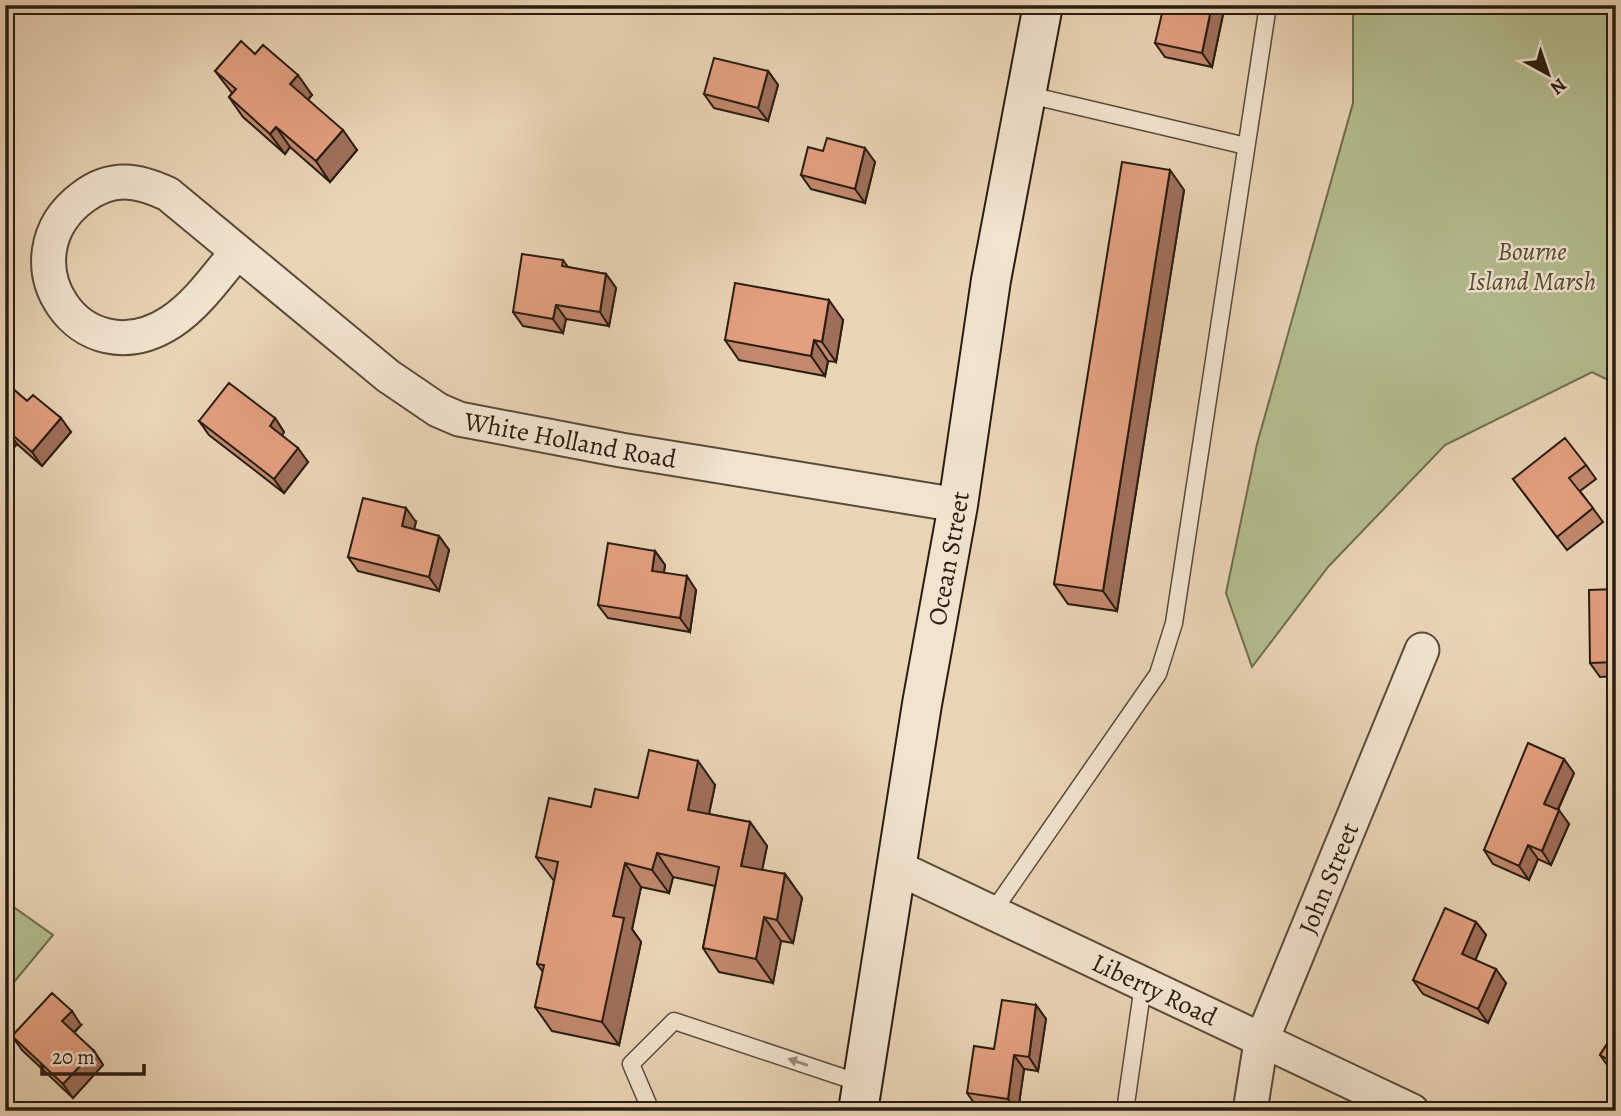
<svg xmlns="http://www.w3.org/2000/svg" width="1621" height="1116" font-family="Alegreya,serif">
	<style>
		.green { fill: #b4bd8f; stroke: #6e6d50; stroke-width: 2 }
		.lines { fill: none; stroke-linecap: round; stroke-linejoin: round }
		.lane-casing { stroke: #594b39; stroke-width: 19 }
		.street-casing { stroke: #594b39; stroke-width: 37 }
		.secondary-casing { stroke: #291d10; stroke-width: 42 }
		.lane { stroke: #f1e3cf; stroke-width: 16 }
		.street { stroke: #f1e3cf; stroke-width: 33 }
		.secondary { stroke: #f1e3cf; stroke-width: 38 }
		.wall { fill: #c3896e; stroke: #291d10; stroke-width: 2 }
		.shaded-wall { fill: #9f6f5a; stroke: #291d10; stroke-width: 2 }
		.building { fill: #e39f80; stroke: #291d10; stroke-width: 2 }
		.oneway { fill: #978a79 }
		.labels { text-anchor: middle; stroke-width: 5; stroke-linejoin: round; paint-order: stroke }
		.park-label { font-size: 26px; font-style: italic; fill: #534d36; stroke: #f1e3cf }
		.street-label { font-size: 26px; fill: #291d10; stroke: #f1e3cf }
	</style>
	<rect width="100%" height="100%" fill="#e9d4b5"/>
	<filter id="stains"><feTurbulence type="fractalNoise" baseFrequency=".00286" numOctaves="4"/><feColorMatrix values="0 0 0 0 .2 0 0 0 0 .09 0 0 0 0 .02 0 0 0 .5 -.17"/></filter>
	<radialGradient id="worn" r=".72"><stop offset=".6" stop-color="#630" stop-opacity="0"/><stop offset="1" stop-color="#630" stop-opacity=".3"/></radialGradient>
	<path class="green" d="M1353,5H1616V384L1592,372L1445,445L1328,567L1252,667L1226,593L1257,444L1353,103Z
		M5,901L53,935L5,993Z"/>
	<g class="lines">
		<g class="lane-casing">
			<path id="lane" d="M1025,94L1246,146
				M992,913L1158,674L1174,623L1268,5
				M651,1111L631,1064L674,1021L863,1084
				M1125,1111L1143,985"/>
		</g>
		<g class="street-casing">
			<g id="street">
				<path id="s1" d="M237,252C217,276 197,305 171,322C80,381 1,258 83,197C112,175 138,180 168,194L388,376L438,410L459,419L621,450L958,505"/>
				<path id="s2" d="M898,868L1412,1111"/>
				<path id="s3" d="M1250,1111L1261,1042L1422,650"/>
			</g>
		</g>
		<g class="secondary-casing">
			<g id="secondary">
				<path id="s4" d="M858,1111L922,704L958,505L991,280L1043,5"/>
			</g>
		</g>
		<use href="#lane" class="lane"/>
		<use href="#street" class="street"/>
		<use href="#secondary" class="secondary"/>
	</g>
	<path class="wall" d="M1225,5L1212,67L1165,57L1155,43Z
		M255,54L312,95L308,100L357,150L330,182L290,147L285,154L243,117L229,97L232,93L215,71Z
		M768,71L778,85L768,121L714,108L704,94Z
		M875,162L865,203L811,189L801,175Z
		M1184,190L1117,611L1068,604L1054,584Z
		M563,260L568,267L606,274L616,288L609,326L566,319L563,333L523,326L513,312Z
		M843,320L836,362L828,361L825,376L739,360L725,340Z
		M5,382L27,401L71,432L42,466L17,444L6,456L5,455Z
		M275,418L284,432L282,435L308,462L284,493L209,435L199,421Z
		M1586,465L1596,479L1580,491L1603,522L1567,550L1513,479Z
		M416,522L414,529L439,536L449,550L439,591L358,571L348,557Z
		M655,551L665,565L664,572L696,590L690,632L608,618L598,605Z
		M1616,589V676L1600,677L1590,663Z
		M1574,773L1558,810L1569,824L1551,865L1538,859L1529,880L1493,864L1484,850Z
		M715,785L709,814L750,822L767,846L762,870L785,874L802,898L793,943L781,941L773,983L719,972L703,948L715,886L673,877L669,893L641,887L632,929L641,942L619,1045L552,1031L535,1007L543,972L537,964L554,881L536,857L591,807Z
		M1476,922L1486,935L1475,960L1506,983L1488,1023L1423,994L1413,980Z
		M1036,1005L1046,1019L1038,1071L1024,1069L1018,1111H1002L977,1107L967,1093L994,1049Z
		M81,1025L74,1033L94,1051L103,1065L73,1098L22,1050L12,1036Z
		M1616,1030V1072L1610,1069L1600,1055Z"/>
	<path class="shaded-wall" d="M1212,5H1225L1212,67L1202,53Z
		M768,71L778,85L768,121L758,108Z
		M298,75L312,95L304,104L290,84Z
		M276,127L290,147L285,154L270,134Z
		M343,130L357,150L330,182L316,161Z
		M865,148L875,162L865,203L855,189Z
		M1170,170L1184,190L1117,611L1103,591Z
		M606,274L616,288L609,326L600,312Z
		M829,300L843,320L836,362L822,342Z
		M556,305L566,319L563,333L553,319Z
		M814,340L828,361L825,376L811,356Z
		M61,418L71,432L42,466L32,452Z
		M275,418L284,432L279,440L270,426Z
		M7,430L17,444L6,456L5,455V432Z
		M298,448L308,462L284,493L274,479Z
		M406,508L416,522L411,540L402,526Z
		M439,536L449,550L439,591L429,577Z
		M655,551L665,565L662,584L652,571Z
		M687,576L696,590L690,632L680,618Z
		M1564,759L1574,773L1554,818L1544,804Z
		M698,761L715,785L705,833L688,810Z
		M1559,810L1569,824L1551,865L1542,851Z
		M750,822L767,846L758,890L741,866Z
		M1528,845L1538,859L1529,880L1519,866Z
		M657,853L673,877L669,893L652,870Z
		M625,863L641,887L632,929L641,942L619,1045L602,1022L613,916Z
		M785,874L802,898L793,943L777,920Z
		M764,917L781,941L773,983L756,959Z
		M1476,922L1486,935L1472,968L1462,954Z
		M1496,969L1506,983L1488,1023L1478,1009Z
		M1036,1005L1046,1019L1038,1071L1029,1057Z
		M72,1011L81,1025L71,1035L62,1021Z
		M94,1051L103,1065L73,1098L63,1084Z
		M1014,1055L1024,1069L1018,1111H1016L1008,1099Z"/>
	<path class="building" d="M1164,5H1212L1202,53L1155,43Z
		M241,41L255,54L263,45L298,75L290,84L343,130L316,161L276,127L270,134L229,97L236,89L215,71Z
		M714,58L768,71L758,108L704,94Z
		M827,138L865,148L855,189L801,175L808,147L823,151Z
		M1122,162L1170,170L1103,591L1054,584Z
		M522,254L563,260L562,266L606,274L600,312L556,305L553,319L513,312Z
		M735,283L829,300L822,342L814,340L811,356L725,340Z
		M5,382L27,401L33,395L61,418L32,452L7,430L5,432Z
		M229,383L275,418L270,426L298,448L274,479L199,421Z
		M1565,438L1586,465L1569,478L1593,508L1557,537L1513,479Z
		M363,498L406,508L402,526L439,536L429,577L348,557Z
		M608,543L655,551L652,571L687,576L680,618L598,605Z
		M1616,589V662L1590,663L1589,590Z
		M1528,743L1564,759L1544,804L1559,810L1542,851L1528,845L1519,866L1484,850Z
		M649,750L698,761L688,810L750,822L741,866L785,874L777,920L764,917L756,959L703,948L719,867L657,853L652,870L625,863L613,916L624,918L602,1022L535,1007L544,965L537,964L558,862L536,857L549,798L591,807L595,789L638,798Z
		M1445,908L1476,922L1462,954L1496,969L1478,1009L1413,980Z
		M52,993L72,1011L62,1021L94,1051L63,1084L12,1036Z
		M1002,1000L1036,1005L1029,1057L1014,1055L1008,1099L967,1093L974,1046L994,1049Z
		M1616,1030V1064L1600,1055Z"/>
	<defs><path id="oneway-solid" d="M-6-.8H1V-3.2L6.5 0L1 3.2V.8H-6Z" transform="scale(1.75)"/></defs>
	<use class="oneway" href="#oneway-solid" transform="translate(798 1062) rotate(-161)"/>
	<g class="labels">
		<g class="park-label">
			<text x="1532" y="260">Bourne<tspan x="1532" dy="30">Island Marsh</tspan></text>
		</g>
		<g class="street-label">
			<text dy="9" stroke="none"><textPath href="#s1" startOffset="914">White Holland Road</textPath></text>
			<text dy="9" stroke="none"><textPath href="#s4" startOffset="560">Ocean Street</textPath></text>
			<text dy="9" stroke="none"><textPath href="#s3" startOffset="247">John Street</textPath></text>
			<text dy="9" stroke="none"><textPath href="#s2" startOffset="284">Liberty Road</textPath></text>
		</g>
	</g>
	<rect width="1621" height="1116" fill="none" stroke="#e9d4b5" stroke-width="28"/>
	<rect x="7" y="7" width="1607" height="1102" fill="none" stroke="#291d10" stroke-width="3.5"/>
	<rect x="14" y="14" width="1593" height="1088" fill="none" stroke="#291d10" stroke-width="2"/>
	<g transform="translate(1548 74) rotate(140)" stroke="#f1e3cf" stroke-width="5" paint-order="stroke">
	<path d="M0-5L12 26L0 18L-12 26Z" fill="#291d10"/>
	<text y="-10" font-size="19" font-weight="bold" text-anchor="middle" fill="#291d10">N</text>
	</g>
	<path d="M42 1064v10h102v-10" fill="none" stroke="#291d10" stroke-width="3.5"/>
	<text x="52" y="1064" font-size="21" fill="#291d10" stroke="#f1e3cf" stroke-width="5" paint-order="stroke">20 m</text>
	<rect width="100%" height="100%" filter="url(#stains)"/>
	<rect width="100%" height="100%" fill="url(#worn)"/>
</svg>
